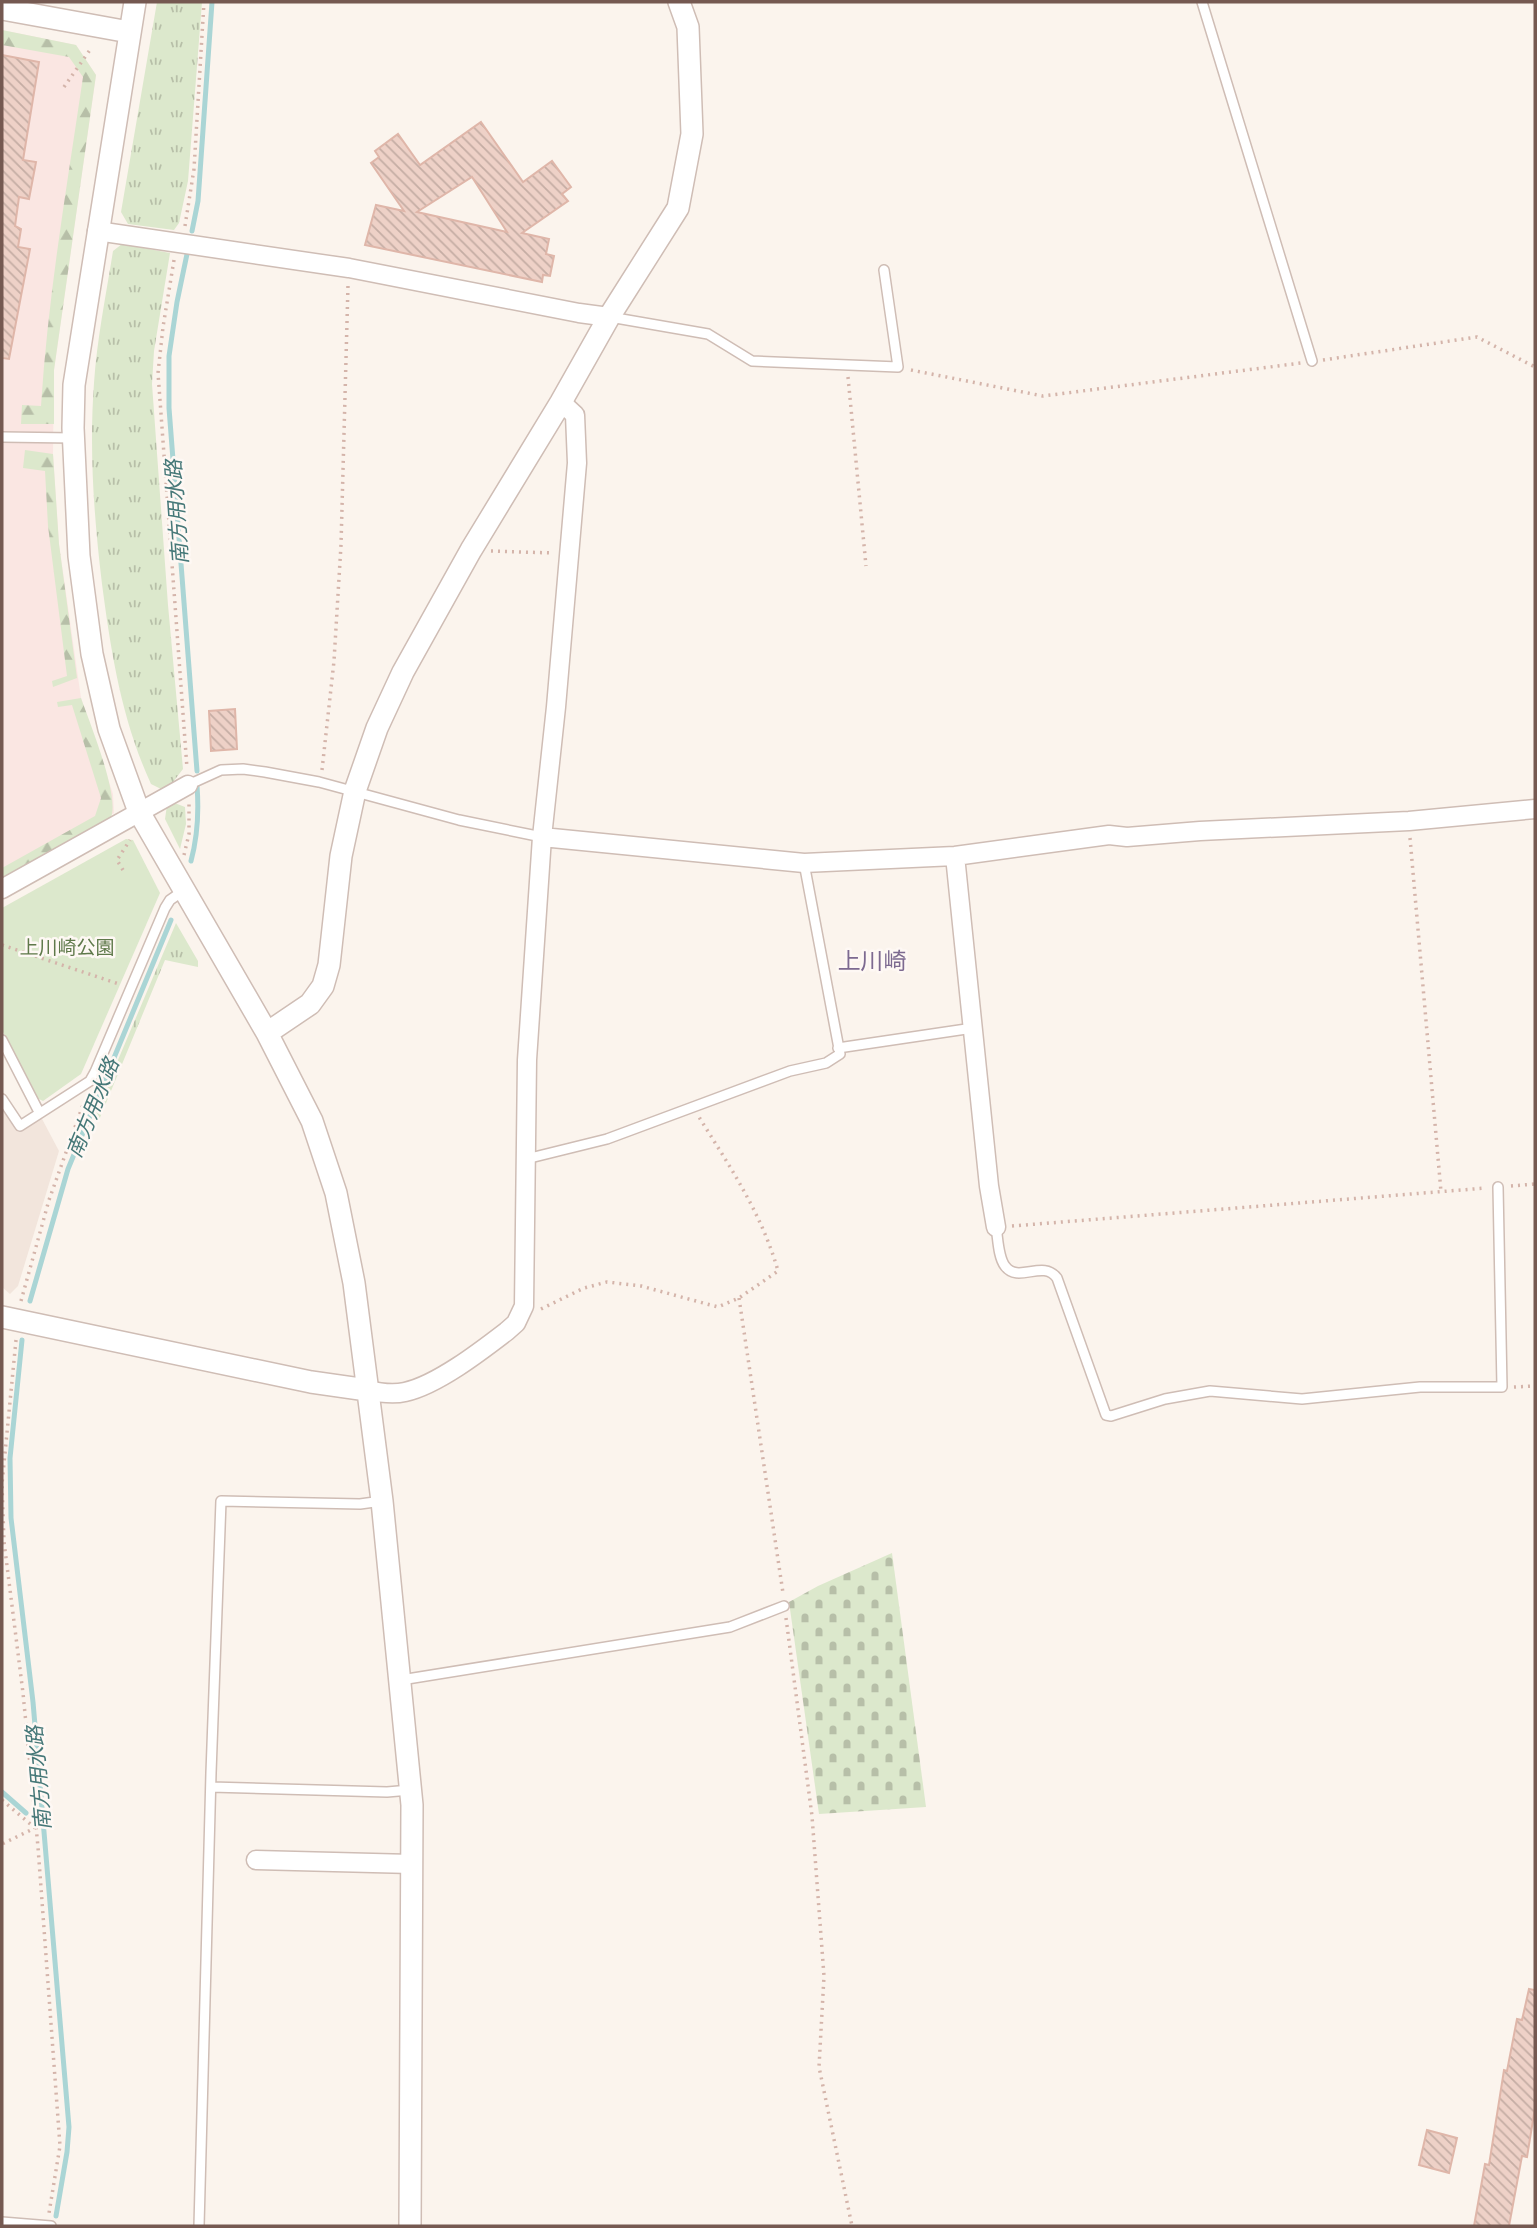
<svg xmlns="http://www.w3.org/2000/svg" width="1537" height="2228" font-family="Quicksand,'Noto Sans JP',sans-serif">
	<style>
		.residential { fill: #f2e5dc }
		.commercial { fill: #fae6e2 }
		.grass { fill: url(#grass-tufts) }
		.forest { fill: url(#forest-firs) }
		.cemetery { fill: url(#cemetery-stones) }
		.park { fill: #dce8cc }
		.lines { fill: none; stroke-linecap: round; stroke-linejoin: round }
		.stream { stroke: #aad5d5; stroke-width: 5 }
		.building { fill: url(#building-back-hatch); stroke: #dfb6a9; stroke-width: 2; fill-rule: evenodd }
		.service-casing { stroke: #cfbdb5; stroke-width: 12 }
		.minor-casing { stroke: #cfbdb5; stroke-width: 21 }
		.tertiary-casing { stroke: #cfbdb5; stroke-width: 24 }
		.path { stroke: #d4b4aa; stroke-width: 3.5; stroke-dasharray: 2 5; stroke-linecap: butt }
		.service { stroke: #fff; stroke-width: 9 }
		.minor { stroke: #fff; stroke-width: 18 }
		.tertiary { stroke: #fff; stroke-width: 21 }
		.labels { text-anchor: middle; stroke-width: 5; stroke-linejoin: round; paint-order: stroke }
		.park-label { font-size: 19px; fill: #5f794a; stroke: #fef8f4 }
		.water-label { font-size: 21px; font-style: italic; fill: #467878; stroke: #fef8f4 }
		.quarter-label { font-size: 23px; fill: #7d6a90; stroke: #fef8f4 }
	</style>
	<defs>
		<pattern id="grass-tufts" width="24" height="20" patternUnits="userSpaceOnUse" patternTransform="scale(1.75)"><rect width="24" height="20" fill="#dce8cc"/><path d="M3 7l-1-3M5 7V3M7 7l1-3M15 17l-1-3M17 17v-4M19 17l1-3" fill="none" stroke="#b7bfa8"/></pattern>
		<pattern id="forest-firs" width="22" height="20" patternUnits="userSpaceOnUse" patternTransform="scale(1.75)"><rect width="22" height="20" fill="#dce8cc"/><path d="M5 1l3.5 6h-7zM16 11l3.5 6h-7z" fill="#b7bfa8"/></pattern>
		<pattern id="cemetery-stones" width="16" height="16" patternUnits="userSpaceOnUse" patternTransform="scale(1.75)"><rect width="16" height="16" fill="#dce8cc"/><path d="M2 7V4a2 2 0 0 1 4 0v3zM10 15v-3a2 2 0 0 1 4 0v3z" fill="#b7bfa8"/></pattern>
		<pattern id="building-back-hatch" width="6" height="6" patternUnits="userSpaceOnUse" patternTransform="scale(1.75)"><rect width="6" height="6" fill="#eed1c7"/><path d="M-1 5l2 2M0 0l6 6M5-1l2 2" fill="none" stroke="#c5ada4"/></pattern>
	</defs>
	<rect width="100%" height="100%" fill="#fbf4ed"/>
	<path class="residential" d="M2,1106L18,1132L41,1117L59,1151L18,1286L10,1294L2,1287Z"/>
	<path class="commercial" d="M2,30L76,45L96,75L54,370L53,454L59,544L81,698L113,794L114,813L2,880Z"/>
	<path class="grass" d="M157,2H202L188,181L179,223L174,230L128,224L121,212Z
		M122,244L170,253L154,351L152,384L168,605L183,769L173,782L161,789L151,784C122,721 111,653 102,584C94,518 89,450 94,383C97,339 106,295 113,251Z
		M172,802L185,807L186,824L180,849L165,819L167,805Z
		M176,923L198,961V967L165,960L99,1120L93,1119Z"/>
	<path class="forest" d="M2,30L76,45L96,75L54,370V424H21L22,405L41,406C48,295 67,186 83,77L69,57L2,45Z
		M25,450L53,454L59,544L77,678L53,687L52,681L67,676L48,526L45,471L23,468Z
		M81,698C89,721 122,801 110,819L2,880V868L95,816L101,798L72,705L58,707L57,702Z"/>
	<path class="cemetery" d="M892,1553L926,1807L819,1814L789,1602L818,1586Z"/>
	<path class="park" d="M126,839L133,840L160,893L81,1074L43,1101L35,1097L2,1030V908Z"/>
	<g class="lines">
		<path class="stream" d="M192,231L198,201L212,2
			M187,254L177,302L169,356V408L197,771
			M191,861C198,835 199,812 197,786
			M30,1301L68,1169L171,920
			M22,1340L10,1458L11,1518L33,1702L69,2127L67,2152L56,2216
			M2,1792L26,1813"/>
	</g>
	<path class="building" d="M2,55L39,62L23,160L36,162L29,199L19,197L15,226L21,229L18,247L30,249L9,359L2,358Z
		M481,122L523,182L552,161L571,187L562,194L568,201L522,233L549,239L546,254L554,256L550,276L543,275L542,282L365,245L376,205L404,211L371,163L379,157L375,151L398,134L420,165ZM472,177L507,232L417,212Z
		M235,709L237,749L211,751L209,711Z
		M1529,1989L1535,1990V2108L1527,2157L1522,2156L1509,2226H1474L1485,2164L1489,2165L1504,2070L1507,2071L1517,2019L1522,2020Z
		M1427,2130L1457,2138L1449,2173L1419,2165Z"/>
	<g class="lines">
		<g class="service-casing">
			<path id="service" d="M1202,2L1312,361
				M610,317L708,334L752,361L898,367L884,270
				M2,437L73,438
				M188,785L221,770L243,769L265,772L319,782L459,820L542,837
				M2,1040L39,1112
				M838,1048L973,1028
				M2,1099L20,1126L90,1081L95,1072L165,908L170,900L183,891
				M526,1159L607,1139L790,1071L826,1063L840,1054L804,863
				M996,1227C998,1238 998,1257 1005,1266C1018,1284 1043,1259 1057,1278L1106,1415L1111,1416L1165,1399L1210,1391L1302,1399L1420,1387H1502L1498,1187
				M401,1680L730,1627L784,1606
				M211,1787L387,1792L410,1790
				M2,2222L51,2226
				M199,2226L211,1773L221,1501L360,1504L382,1501"/>
		</g>
		<g class="minor-casing">
			<path id="minor" d="M97,231L349,268L579,313L609,317
				M542,837L804,863L955,856L1109,835L1127,837L1200,831L1409,821L1535,809
				M955,856L989,1186L996,1227
				M2,889L188,785
				M367,1390C380,1393 392,1395 405,1392C437,1385 481,1351 507,1331L516,1323L524,1306L527,1060L542,837L556,707L577,463L575,415L561,402
				M256,1860L412,1864"/>
		</g>
		<g class="tertiary-casing">
			<path id="tertiary" d="M135,2L74,385L73,428L79,556L92,654L109,729L139,812L267,1033L312,1121L336,1193L354,1283L382,1501L412,1805L410,2226
				M2,9L129,32
				M267,1033L310,1004L323,986L329,965L341,856L355,791L377,728L403,672L471,550L561,402L609,317L678,208L692,134L688,27L679,2
				M2,1317L311,1382L367,1390"/>
		</g>
		<path class="path" d="M64,87L92,47
			M185,226L194,169L204,2
			M174,260L163,327L158,373L187,768
			M1323,360L1477,337L1535,367
			M911,370L1043,396L1301,363
			M848,377L866,566
			M491,551L553,553
			M322,770L334,661L341,545L348,285
			M1410,838L1441,1192
			M184,855L189,834V804
			M123,870L117,860L130,840
			M2,945L119,984
			M1511,1186L1535,1184
			M1012,1226L1486,1188
			M739,1298L783,1593
			M21,1301L49,1200L84,1102
			M541,1309L584,1288L607,1282L641,1286L718,1307L739,1298L778,1271C762,1214 730,1167 699,1117
			M16,1340L2,1484L4,1542L23,1693L38,1847L60,2146L49,2213
			M1514,1387L1535,1386
			M786,1618L812,1816L824,1976L819,2067L852,2226
			M2,1800L35,1828L2,1844"/>
		<use href="#service" class="service"/>
		<use href="#minor" class="minor"/>
		<use href="#tertiary" class="tertiary"/>
	</g>
	<g class="labels">
		<g class="park-label">
			<text x="67" y="954">上川崎公園</text>
		</g>
		<g class="water-label">
			<text transform="translate(177 512) rotate(-94)" y="7">南方用水路</text>
			<text transform="translate(93 1108) rotate(-68)" y="7">南方用水路</text>
			<text transform="translate(39 1778) rotate(-95)" y="7">南方用水路</text>
		</g>
		<g class="quarter-label">
			<text x="872" y="969">上川崎</text>
		</g>
	</g>
	<rect width="1537" height="2228" fill="none" stroke="#755951" stroke-width="7"/>
</svg>
